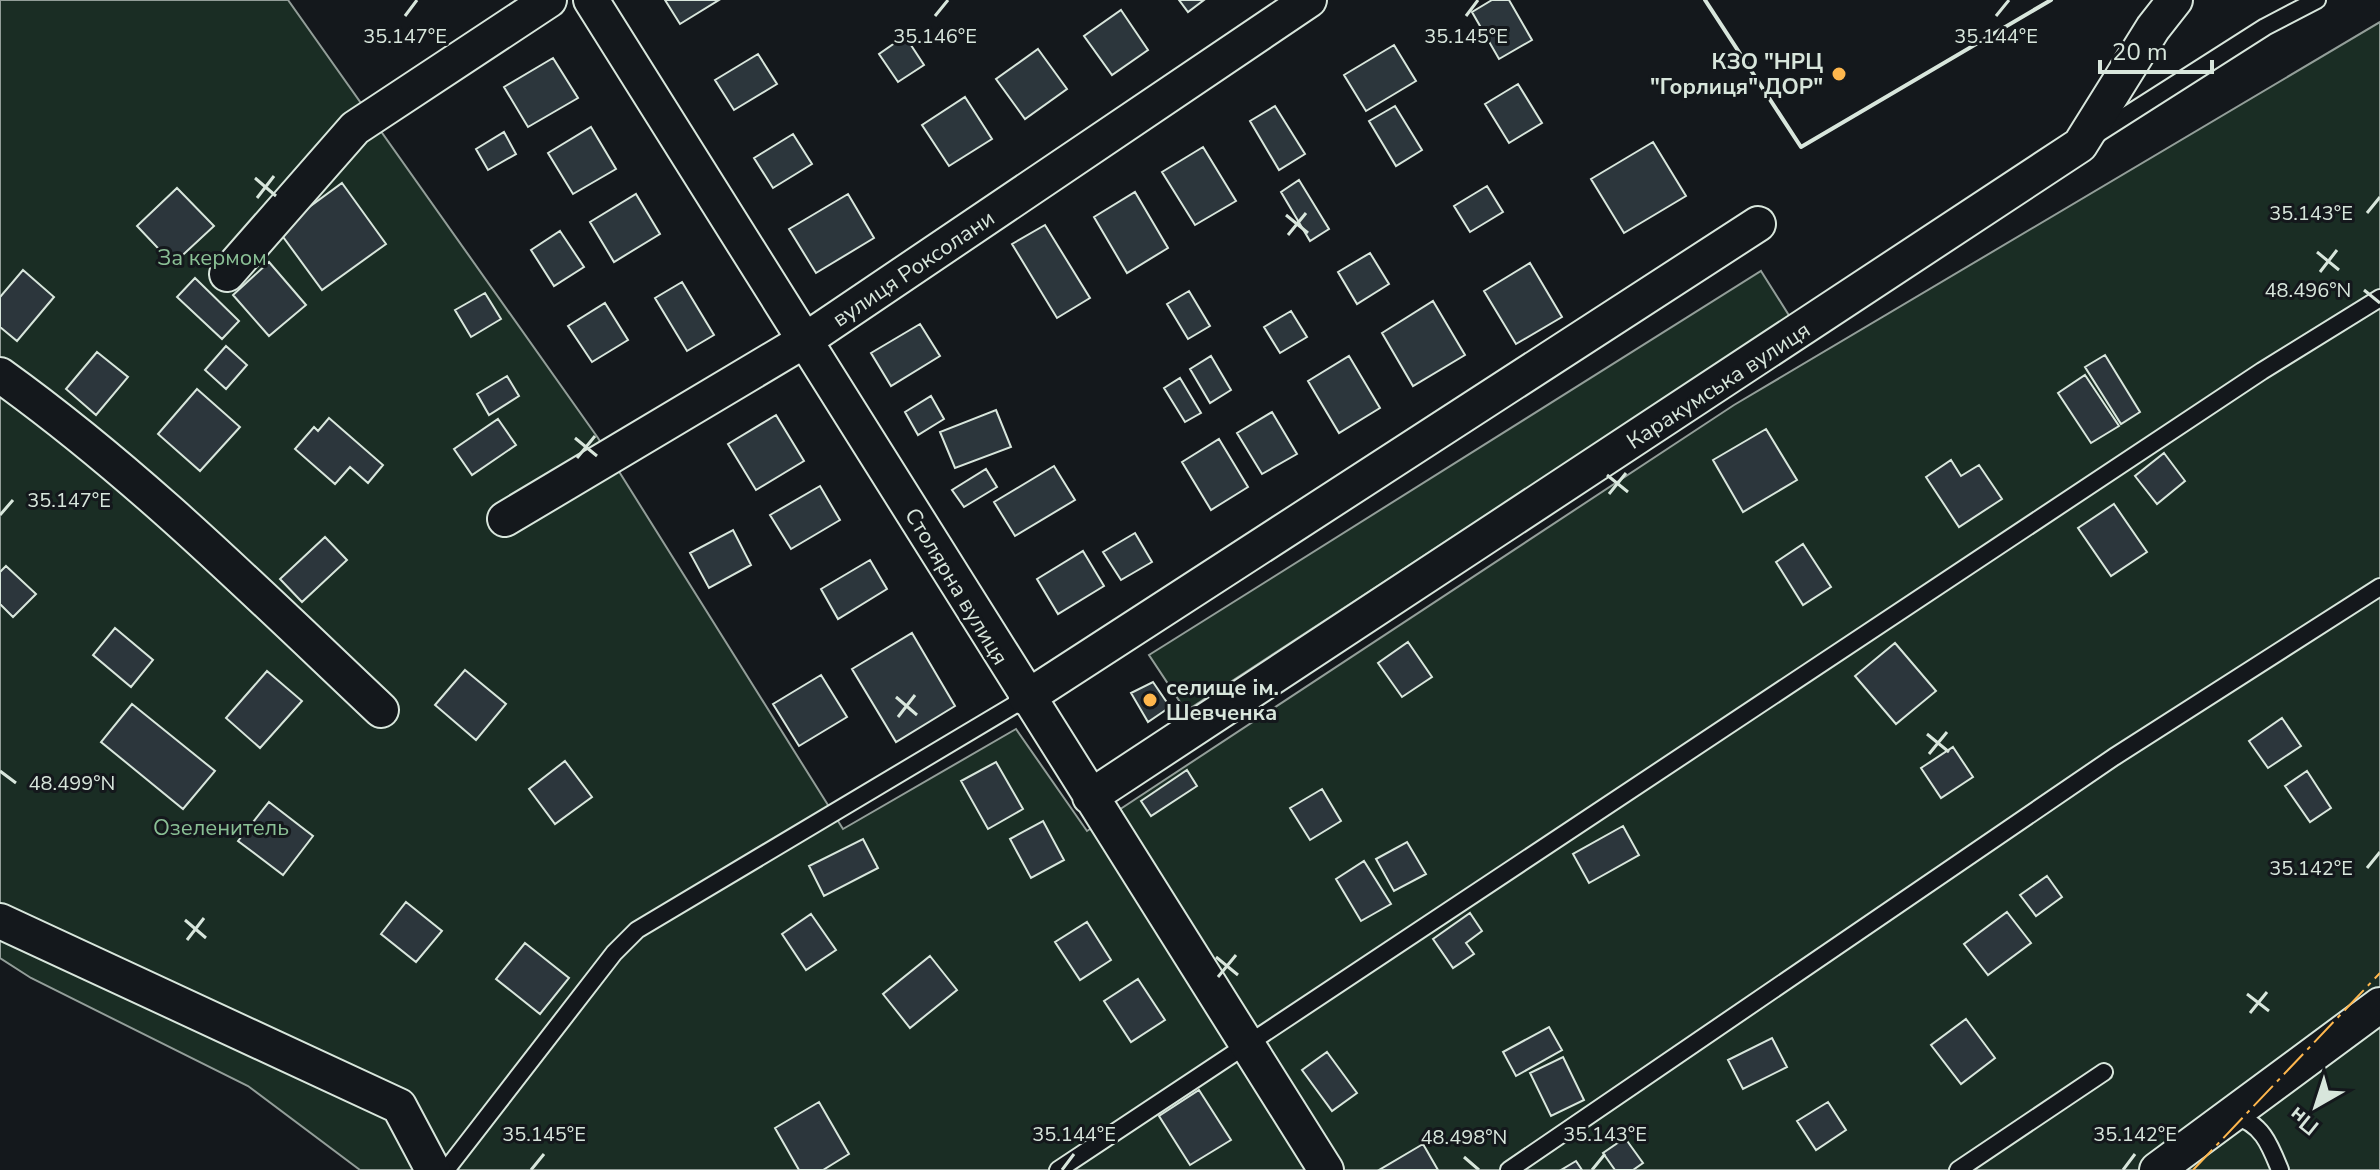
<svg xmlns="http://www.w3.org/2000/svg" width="2380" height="1170" font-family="'Nunito Sans',sans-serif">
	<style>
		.green { fill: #1a2d24; stroke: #939e99; stroke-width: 2 }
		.building { fill: #2c363c; stroke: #d8e6dc; stroke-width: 2 }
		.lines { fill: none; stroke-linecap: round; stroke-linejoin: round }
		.lane-casing { stroke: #d8e6dc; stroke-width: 20 }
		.street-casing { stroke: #d8e6dc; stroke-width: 38 }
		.lane { stroke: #14181c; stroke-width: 16 }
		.street { stroke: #14181c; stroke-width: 34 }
		.wall { stroke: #d8e6dc; stroke-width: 4 }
		.power { stroke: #ffb74d; stroke-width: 2; stroke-dasharray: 28 6 4 6; stroke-linecap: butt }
		.ticks { fill: none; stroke: #d8e6dc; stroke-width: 3 }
		.poi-dot { fill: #ffb74d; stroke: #14181c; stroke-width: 3 }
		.labels { text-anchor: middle; stroke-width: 6; stroke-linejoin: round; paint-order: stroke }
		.poi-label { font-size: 22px; font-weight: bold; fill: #d8e6dc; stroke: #14181c; text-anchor: end }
		.park-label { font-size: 22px; fill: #8ac095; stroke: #14181c }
		.street-label { font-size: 22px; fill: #d8e6dc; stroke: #14181c }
		.ticks-label { font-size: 20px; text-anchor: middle; fill: #d8e6dc; stroke: #14181c; stroke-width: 6; stroke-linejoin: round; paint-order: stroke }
	</style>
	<rect width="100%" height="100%" fill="#14181c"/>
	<path class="green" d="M0,0H288L598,438L843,829L1016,729L1087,831L1734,405L2380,22V1170H360L248,1086L31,978L0,958Z
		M1761,271L1790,317L1186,711L1149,655Z"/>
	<path class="building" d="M665,0H719L680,24Z
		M1179,0H1204L1188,12Z
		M1492,0H1509L1532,40L1499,59L1472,12Z
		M1121,10L1148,50L1112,75L1084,36Z
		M905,36L924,65L898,82L879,54Z
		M1394,45L1416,81L1366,111L1344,75Z
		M1038,49L1067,89L1025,119L996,79Z
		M758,54L777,84L734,110L715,80Z
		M553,58L578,98L528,127L504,87Z
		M1518,84L1542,123L1509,143L1485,104Z
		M965,97L992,139L949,166L922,125Z
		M1275,106L1305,154L1279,170L1250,121Z
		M1395,106L1422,150L1396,166L1369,121Z
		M591,127L616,169L573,194L548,153Z
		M504,132L516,154L488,170L476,149Z
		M793,134L812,164L773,188L754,158Z
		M1653,142L1686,196L1624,233L1591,179Z
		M1203,147L1236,201L1195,225L1162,172Z
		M1299,180L1329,229L1310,241L1281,192Z
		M342,183L386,244L322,290L278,230Z
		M1487,186L1503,212L1470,232L1454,206Z
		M177,188L214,226L173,264L137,226Z
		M1135,192L1168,248L1127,273L1094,217Z
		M636,194L660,234L614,262L590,222Z
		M848,194L874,238L816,273L789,229Z
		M1045,225L1090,298L1057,318L1012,244Z
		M560,231L584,267L554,286L531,250Z
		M1370,253L1389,284L1357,304L1338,272Z
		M269,262L306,305L269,336L233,295Z
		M1530,263L1562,317L1516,344L1484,291Z
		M23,270L54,297L17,341L0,327V297Z
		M195,278L239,321L222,339L177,297Z
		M682,282L714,335L687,351L655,298Z
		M1189,291L1210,326L1188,339L1167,304Z
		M485,293L501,319L471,337L455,310Z
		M1433,301L1465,355L1413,386L1382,333Z
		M605,303L628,340L592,362L568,326Z
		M1291,311L1307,337L1280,353L1264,327Z
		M920,324L940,356L891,386L871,353Z
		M226,346L247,365L226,389L205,370Z
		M97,352L128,377L96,415L66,389Z
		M2105,355L2140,412L2121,424L2085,367Z
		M1211,356L1231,390L1210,403L1190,369Z
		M1349,356L1380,408L1339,433L1308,381Z
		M2085,375L2119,426L2091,443L2058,393Z
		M507,376L519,396L489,415L477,394Z
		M1180,378L1201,413L1185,422L1164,388Z
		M197,389L240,427L200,471L158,434Z
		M931,396L944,419L918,435L905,412Z
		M996,410L1011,447L955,468L940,432Z
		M1272,412L1297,454L1262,474L1237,433Z
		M776,415L804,461L756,490L728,444Z
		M329,418L383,465L368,483L350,467L335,484L295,449L314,427L318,431Z
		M498,419L516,445L472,475L454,449Z
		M1766,429L1797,480L1743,512L1713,460Z
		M1219,439L1248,487L1211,510L1182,462Z
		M2164,453L2185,481L2157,504L2135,476Z
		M1951,460L1961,476L1979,465L2002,499L1959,527L1926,477Z
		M1054,466L1075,500L1015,536L994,502Z
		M986,469L997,487L964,507L952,490Z
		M820,486L840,520L791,549L770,515Z
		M2114,504L2147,552L2111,576L2078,528Z
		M733,530L751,565L709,588L690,553Z
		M1135,533L1152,562L1121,580L1103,552Z
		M325,537L347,560L302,602L280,579Z
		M1803,544L1831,587L1803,605L1776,562Z
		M1083,551L1104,586L1058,614L1037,579Z
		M870,560L887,589L838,619L821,589Z
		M6,566L36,594L13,617L0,604V572Z
		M115,628L153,660L131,687L93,655Z
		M912,633L955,706L896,742L852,669Z
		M1408,642L1432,677L1402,697L1378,663Z
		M1895,643L1936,691L1896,724L1855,676Z
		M465,670L506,704L476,740L435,705Z
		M267,671L302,701L260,748L226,718Z
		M821,675L847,717L799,746L773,704Z
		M1153,682L1170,707L1148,722L1131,693Z
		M132,704L215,771L183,809L101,742Z
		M2282,718L2301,746L2268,768L2249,741Z
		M1953,747L1973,777L1941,798L1921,768Z
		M565,761L592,797L555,824L529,789Z
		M996,762L1023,809L988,829L961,781Z
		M1187,770L1197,786L1151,816L1141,801Z
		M2307,771L2331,808L2310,822L2285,786Z
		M1322,789L1341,821L1310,840L1290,808Z
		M269,802L313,836L283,875L238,841Z
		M1043,821L1064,860L1031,878L1010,839Z
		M1623,826L1639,855L1589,883L1573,854Z
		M863,839L878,868L824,896L809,866Z
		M1407,842L1426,874L1394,891L1376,859Z
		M1364,861L1391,904L1361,921L1336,879Z
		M2047,876L2062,897L2036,916L2020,895Z
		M406,902L442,931L416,962L381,934Z
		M2007,912L2031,943L1988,975L1964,944Z
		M1470,913L1482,931L1466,943L1474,954L1453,968L1433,939Z
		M811,914L836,950L806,970L782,934Z
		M1087,922L1111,960L1080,980L1055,942Z
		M525,943L569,978L540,1014L496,979Z
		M930,956L957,990L910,1028L883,994Z
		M1138,979L1165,1020L1131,1042L1104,1001Z
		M1966,1019L1995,1058L1961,1084L1931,1045Z
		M1549,1027L1562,1050L1516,1076L1503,1052Z
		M1772,1038L1787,1067L1743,1089L1728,1060Z
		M1327,1052L1357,1093L1332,1111L1302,1070Z
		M1563,1057L1584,1100L1551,1116L1530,1073Z
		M1199,1090L1231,1140L1190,1165L1159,1116Z
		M819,1102L849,1154L823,1170H799L775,1128Z
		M1828,1102L1846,1130L1816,1150L1797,1121Z
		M1625,1138L1643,1163L1633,1170H1615L1603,1153Z
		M1423,1144L1438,1170H1379Z
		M1576,1161L1582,1170H1561Z"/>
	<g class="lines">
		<g class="lane-casing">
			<path id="lane" d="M2097,134L2265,27L2317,0
				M2234,1116C2262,1123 2270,1145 2280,1170
				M446,1170L614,953L637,930L1026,698
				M1058,1170L2262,371L2380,298
				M1509,1170L2114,757L2380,587
				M1958,1170L2104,1072"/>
		</g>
		<g class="street-casing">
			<path id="street" d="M591,0C839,388 1078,782 1326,1170
				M227,274L355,128L549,0
				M0,375C138,474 258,594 381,710
				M505,519L807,339L1309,0
				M1026,698L1758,224
				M1090,797L2080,145L2153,28L2175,0
				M0,921L399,1106L433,1170
				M2157,1170L2380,1005"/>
		</g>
		<use href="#lane" class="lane"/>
		<use href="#street" class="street"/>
		<path class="wall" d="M1705,0L1801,147L2051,0"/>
		<path class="power" d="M2193,1170L2380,973"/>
	</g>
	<path class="ticks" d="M405,16L417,0M935,16L948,0M1466,16L1478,0M1996,16L2009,0M255,178L276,196M257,198L274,176M2367,213L2380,197M1286,215L1308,233M1288,235L1306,213M2317,252L2339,270M2320,272L2337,250M2364,290L2380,303M575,438L597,456M577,458L595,436M1607,475L1628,492M1609,494L1626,473M0,515L13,500M896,697L917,715M898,717L915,695M1927,734L1949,752M1929,754L1947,732M0,771L16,783M2367,868L2380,852M185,920L206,938M187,940L204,918M1216,957L1238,975M1218,977L1236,955M2247,994L2269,1011M2250,1013L2267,992M1464,1157L1479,1170M531,1170L544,1154M1062,1170L1074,1154M1592,1170L1605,1154M2123,1170L2135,1154"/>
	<g class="poi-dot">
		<circle cx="1839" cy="74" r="8"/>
		<circle cx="1150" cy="700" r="8"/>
	</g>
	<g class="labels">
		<g class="poi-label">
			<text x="1823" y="69">КЗО "НРЦ<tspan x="1823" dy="25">"Горлиця" ДОР"</tspan></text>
			<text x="1166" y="695" text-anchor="start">селище ім.<tspan x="1166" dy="25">Шевченка</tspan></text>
		</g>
		<g class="park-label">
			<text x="212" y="265">За кермом</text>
			<text x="221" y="835">Озеленитель</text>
		</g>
		<g class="street-label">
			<text transform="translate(913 268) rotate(-34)" y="8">вулиця Роксолани</text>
			<text transform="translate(1718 385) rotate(-33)" y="8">Каракумська вулиця</text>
			<text transform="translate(957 586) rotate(59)" y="8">Столярна вулиця</text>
		</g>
	</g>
	<g class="ticks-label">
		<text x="405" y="43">35.147°E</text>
		<text x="935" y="43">35.146°E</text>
		<text x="1466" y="43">35.145°E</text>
		<text x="1996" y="43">35.144°E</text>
		<text x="2311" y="220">35.143°E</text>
		<text x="2308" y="297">48.496°N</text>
		<text x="69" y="507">35.147°E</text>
		<text x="72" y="790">48.499°N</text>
		<text x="2311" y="875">35.142°E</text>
		<text x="544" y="1141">35.145°E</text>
		<text x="1074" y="1141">35.144°E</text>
		<text x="1605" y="1141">35.143°E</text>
		<text x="2135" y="1141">35.142°E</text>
		<text x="1464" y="1144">48.498°N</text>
	</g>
	<g transform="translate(2316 1106) rotate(219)" stroke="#14181c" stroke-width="6" paint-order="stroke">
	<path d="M0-6L14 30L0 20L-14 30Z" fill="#d8e6dc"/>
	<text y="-12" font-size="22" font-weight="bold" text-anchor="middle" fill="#d8e6dc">Пн</text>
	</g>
	<path d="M2100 60v12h112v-12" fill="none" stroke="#d8e6dc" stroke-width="4"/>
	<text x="2112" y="60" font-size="24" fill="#d8e6dc" stroke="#14181c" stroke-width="6" paint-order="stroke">20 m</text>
</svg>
